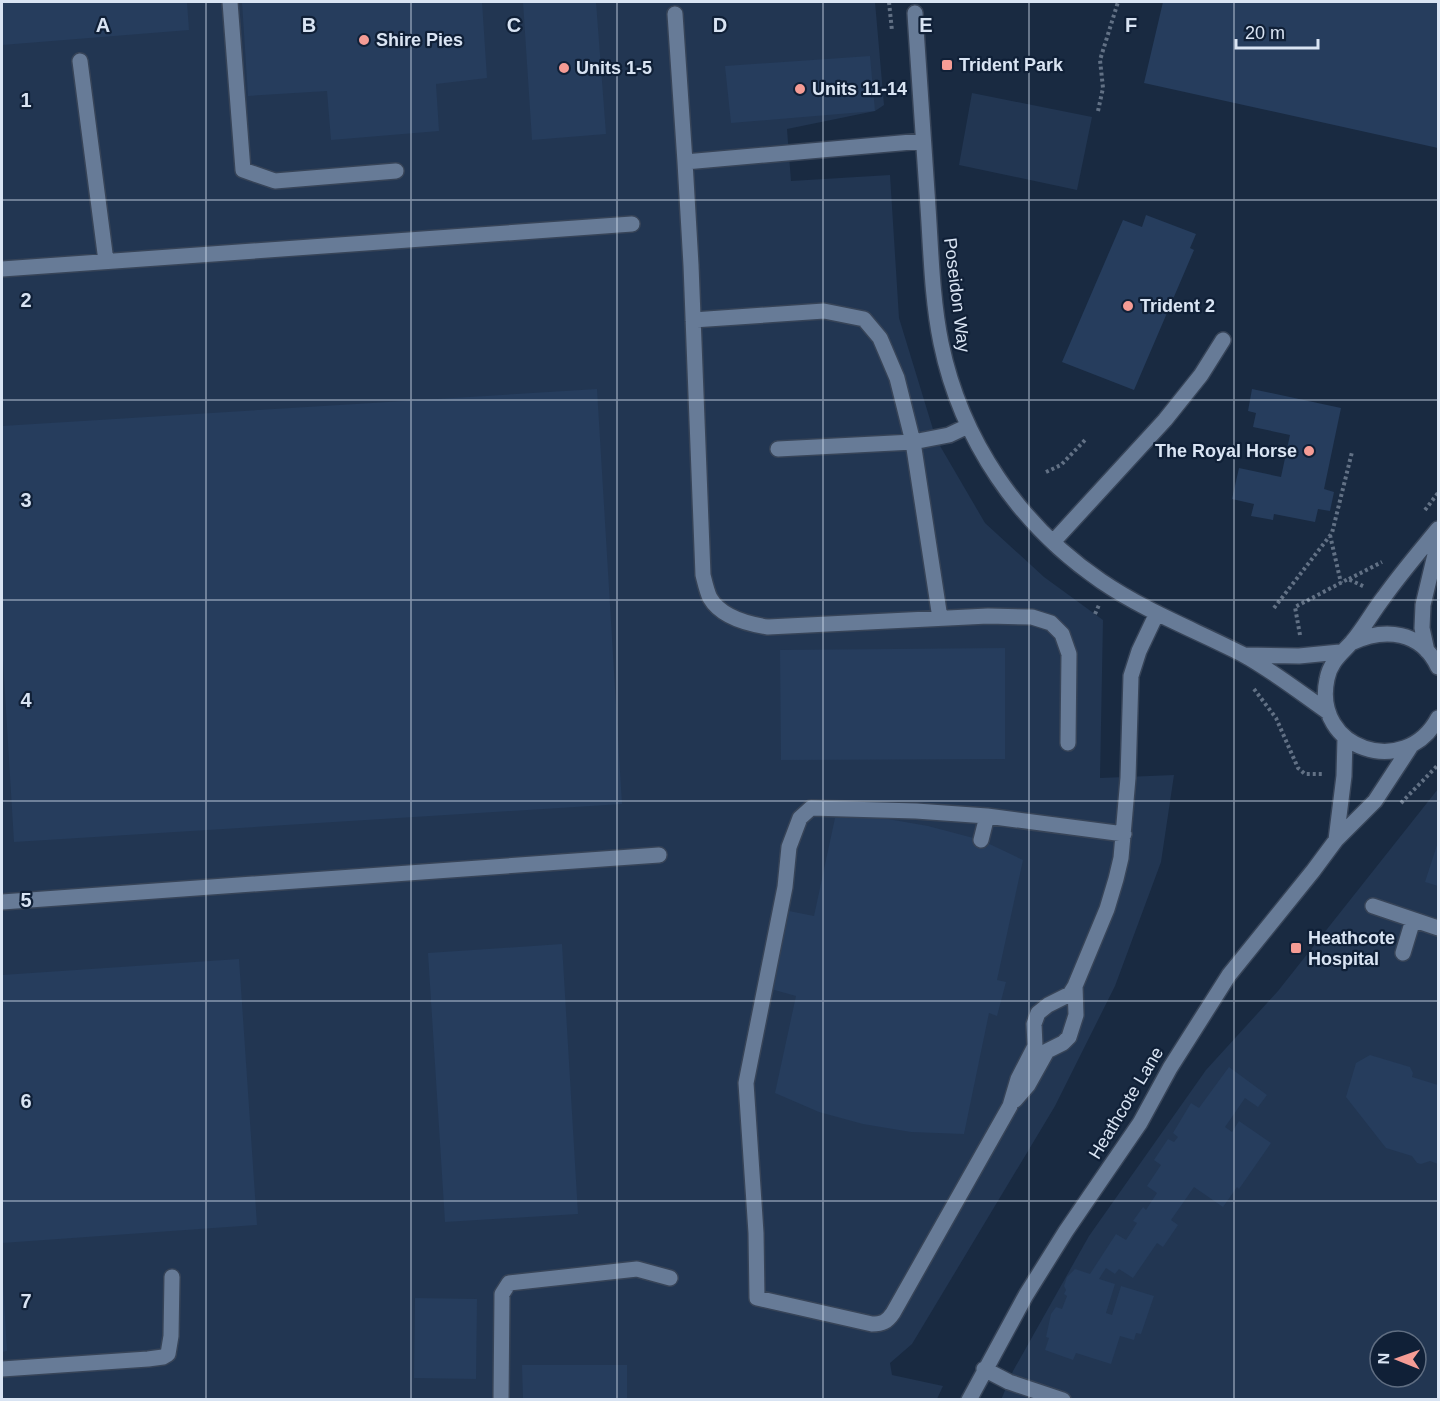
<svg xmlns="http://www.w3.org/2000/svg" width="1440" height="1401" font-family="Helvetica,sans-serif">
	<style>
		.built { fill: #223652; fill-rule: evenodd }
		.building { fill: #263d5d }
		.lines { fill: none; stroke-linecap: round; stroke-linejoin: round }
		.minor-casing { stroke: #374458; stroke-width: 18 }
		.path { stroke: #627185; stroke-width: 4; stroke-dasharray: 3 3; stroke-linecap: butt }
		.minor { stroke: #677b97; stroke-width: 15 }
		.grid { fill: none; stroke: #d9e4f3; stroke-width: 1.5; stroke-opacity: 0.55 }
		.poi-dot { fill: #f59c95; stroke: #102037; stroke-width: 2 }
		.labels { text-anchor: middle; stroke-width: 4.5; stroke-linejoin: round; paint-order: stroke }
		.poi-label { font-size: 18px; font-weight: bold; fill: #d9e4f3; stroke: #102037; text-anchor: start }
		.street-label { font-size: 18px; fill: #d9e4f3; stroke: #102037 }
		.grid-label { font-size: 20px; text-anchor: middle; font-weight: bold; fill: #d9e4f3; stroke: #102037; stroke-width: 4.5; stroke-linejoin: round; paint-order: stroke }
	</style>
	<rect width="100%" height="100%" fill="#192a41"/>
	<path class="built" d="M2,2H875L884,105L875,111L787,129L791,181L890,175L899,318L936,439L985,523L1044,577L1103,620L1100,778L1174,775L1161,862L1115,986L1055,1106L912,1344L890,1363L892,1375L943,1386L937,1399L2,1400Z
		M972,93L1092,117L1077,190L959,165Z
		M1438,789V1399L1001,1400L1013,1371L1089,1236L1206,1070L1278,991ZM1380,1341H1416V1377H1380Z"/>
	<path class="building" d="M2,2H187L189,30L2,45Z
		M242,2H482L487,78L436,84L439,131L331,140L327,91L248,96Z
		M523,2H596L606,134L532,140Z
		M1163,2H1438V148L1144,83Z
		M870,56L875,111L731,123L725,66Z
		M1146,215L1196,234L1190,248L1194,250L1134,390L1062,362L1123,220L1142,227Z
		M597,389L622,804L14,842L2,644V426Z
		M1252,389L1341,408L1324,489L1334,492L1330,511L1318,509L1315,522L1274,514L1273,520L1251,516L1254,504L1232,499L1239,468L1281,477L1290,435L1253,427L1256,413L1248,411Z
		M1005,648V759L781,760L780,650Z
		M835,818H882L928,826L981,840L1023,860L997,980L1006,982L997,1016L989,1013L964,1134L911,1132L863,1124L819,1112L775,1093L796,996L771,989L789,911L814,916Z
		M1438,842V886L1425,882Z
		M562,944L578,1214L445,1222L428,953Z
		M239,959L257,1225L2,1243V975Z
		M1370,1055L1410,1067L1413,1073L1412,1077L1438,1085V1164L1430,1161L1421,1164L1417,1163L1412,1156L1386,1148L1346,1097L1356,1063Z
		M1229,1067L1267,1095L1258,1107L1245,1098L1225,1127L1232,1132L1239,1121L1271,1143L1239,1189L1237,1187L1223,1207L1194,1187L1171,1220L1178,1225L1163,1247L1157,1243L1133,1278L1119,1269L1115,1274L1106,1268L1102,1274L1099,1279L1115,1284L1106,1313L1112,1315L1121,1286L1154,1296L1141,1334L1136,1333L1134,1340L1120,1336L1111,1364L1076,1353L1073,1360L1045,1350L1049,1338L1046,1337L1051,1314L1056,1307L1062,1309L1067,1296L1064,1294L1066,1290L1064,1286L1067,1277L1075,1269L1090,1274L1116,1234L1126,1240L1137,1223L1133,1221L1143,1207L1146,1210L1157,1193L1147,1186L1161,1165L1154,1160L1168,1139L1174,1142L1178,1137L1173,1133L1191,1103L1199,1108Z
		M2,1282H3L7,1351L2,1352Z
		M415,1298L477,1299L476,1379L414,1378Z
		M522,1365H627V1400H523Z"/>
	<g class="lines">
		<g class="minor-casing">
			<path id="minor" d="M230,2L243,170L275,181L396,171
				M915,13C919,78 924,143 928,207C931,252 932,299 941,343C961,440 1019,525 1101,581C1145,611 1195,630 1242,654C1270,669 1301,693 1328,712
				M675,14L685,162L923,141
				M80,61L106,261
				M685,162L691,265L703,575C705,583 707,592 710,598C721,617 748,624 768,627L988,616L1032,617L1051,623L1062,634L1069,654L1068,743
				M2,269L632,224
				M693,320L824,311L864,319L880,338L897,378L913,442L940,618
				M778,449L913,442L949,435L968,426
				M1438,529C1420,551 1401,573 1384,597C1373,611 1364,628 1352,642C1341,654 1330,662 1327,679C1312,749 1405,780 1438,718
				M1053,542L1165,420L1201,375L1223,340
				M1351,643C1385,627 1421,631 1438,667
				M1427,651L1422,628L1423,605L1438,542
				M1244,655L1299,656L1340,652
				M1124,834L987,816L916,811L811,808L800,818L789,847L785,887L746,1083L756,1233L757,1298L872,1324C882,1324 887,1322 893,1313L1010,1106L1018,1079L1035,1046L1034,1024L1038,1013L1048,1005L1070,994L1075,986L1107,909L1116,879L1121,858L1128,778L1131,676L1139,651L1157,613
				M981,840L987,816
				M1336,840L1344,776L1345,738
				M2,902L659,855
				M1373,906L1438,928
				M1403,953L1413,920
				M1015,1100L1028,1085L1047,1051L1063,1043L1069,1037L1076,1015L1075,986
				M2,1369L148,1359L163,1357L168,1354L171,1336L172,1277
				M984,1369L1009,1382L1063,1400
				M501,1400L502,1294L509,1283L637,1269L670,1278
				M969,1400L1026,1295L1066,1231L1140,1123L1170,1068L1229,975L1313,871L1336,840L1375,801L1411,746"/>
		</g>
		<path class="path" d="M889,2L892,31
			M1098,111L1103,88L1100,60L1118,2
			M1046,472L1061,465L1086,439
			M1425,510L1438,493
			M1330,535L1341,583
			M1349,579L1382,562
			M1274,608L1332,533L1352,452
			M1095,614L1099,605
			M1300,635L1295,607L1348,579L1365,587
			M1254,689L1276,718L1298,768L1305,774H1323
			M1401,803L1438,765"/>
		<use href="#minor" class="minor"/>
	</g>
	<path class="grid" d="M206,2V1400M411,2V1400M617,2V1400M823,2V1400M1029,2V1400M1234,2V1400M2,200H1438M2,400H1438M2,600H1438M2,801H1438M2,1001H1438M2,1201H1438"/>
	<g class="poi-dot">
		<circle cx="364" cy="40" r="6"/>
		<rect x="941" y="59" width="12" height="12" rx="3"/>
		<circle cx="564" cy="68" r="6"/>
		<circle cx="800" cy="89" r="6"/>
		<circle cx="1128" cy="306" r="6"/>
		<circle cx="1309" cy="451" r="6"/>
		<rect x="1290" y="942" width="12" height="12" rx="3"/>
	</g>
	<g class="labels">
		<g class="poi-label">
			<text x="376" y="46">Shire Pies</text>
			<text x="959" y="71">Trident Park</text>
			<text x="576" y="74">Units 1-5</text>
			<text x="812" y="95">Units 11-14</text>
			<text x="1140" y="312">Trident 2</text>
			<text x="1297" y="457" text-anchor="end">The Royal Horse</text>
			<text x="1308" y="944">Heathcote<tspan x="1308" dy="21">Hospital</tspan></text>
		</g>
		<g class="street-label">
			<text transform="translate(957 295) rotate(83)" y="6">Poseidon Way</text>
			<text transform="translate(1126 1103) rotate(-59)" y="6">Heathcote Lane</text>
		</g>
	</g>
	<g class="grid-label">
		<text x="103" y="32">A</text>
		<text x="309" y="32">B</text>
		<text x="514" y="32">C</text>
		<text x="720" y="32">D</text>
		<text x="926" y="32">E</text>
		<text x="1131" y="32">F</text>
		<text x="26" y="107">1</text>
		<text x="26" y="307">2</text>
		<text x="26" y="507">3</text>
		<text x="26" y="707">4</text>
		<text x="26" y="907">5</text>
		<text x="26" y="1108">6</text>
		<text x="26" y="1308">7</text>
	</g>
	<rect width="1440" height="1401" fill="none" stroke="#d9e4f3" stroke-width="6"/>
	<g transform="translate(1398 1359) rotate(271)"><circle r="28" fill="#102037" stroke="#606e82" stroke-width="1.5"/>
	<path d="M0-4.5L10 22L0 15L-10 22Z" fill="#f59c95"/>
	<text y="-9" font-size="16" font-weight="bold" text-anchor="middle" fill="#d9e4f3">N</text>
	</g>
	<path d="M1236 39v9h82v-9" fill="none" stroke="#d9e4f3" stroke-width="3"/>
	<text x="1245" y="39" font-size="18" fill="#d9e4f3" stroke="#102037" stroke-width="4.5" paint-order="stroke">20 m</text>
</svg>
